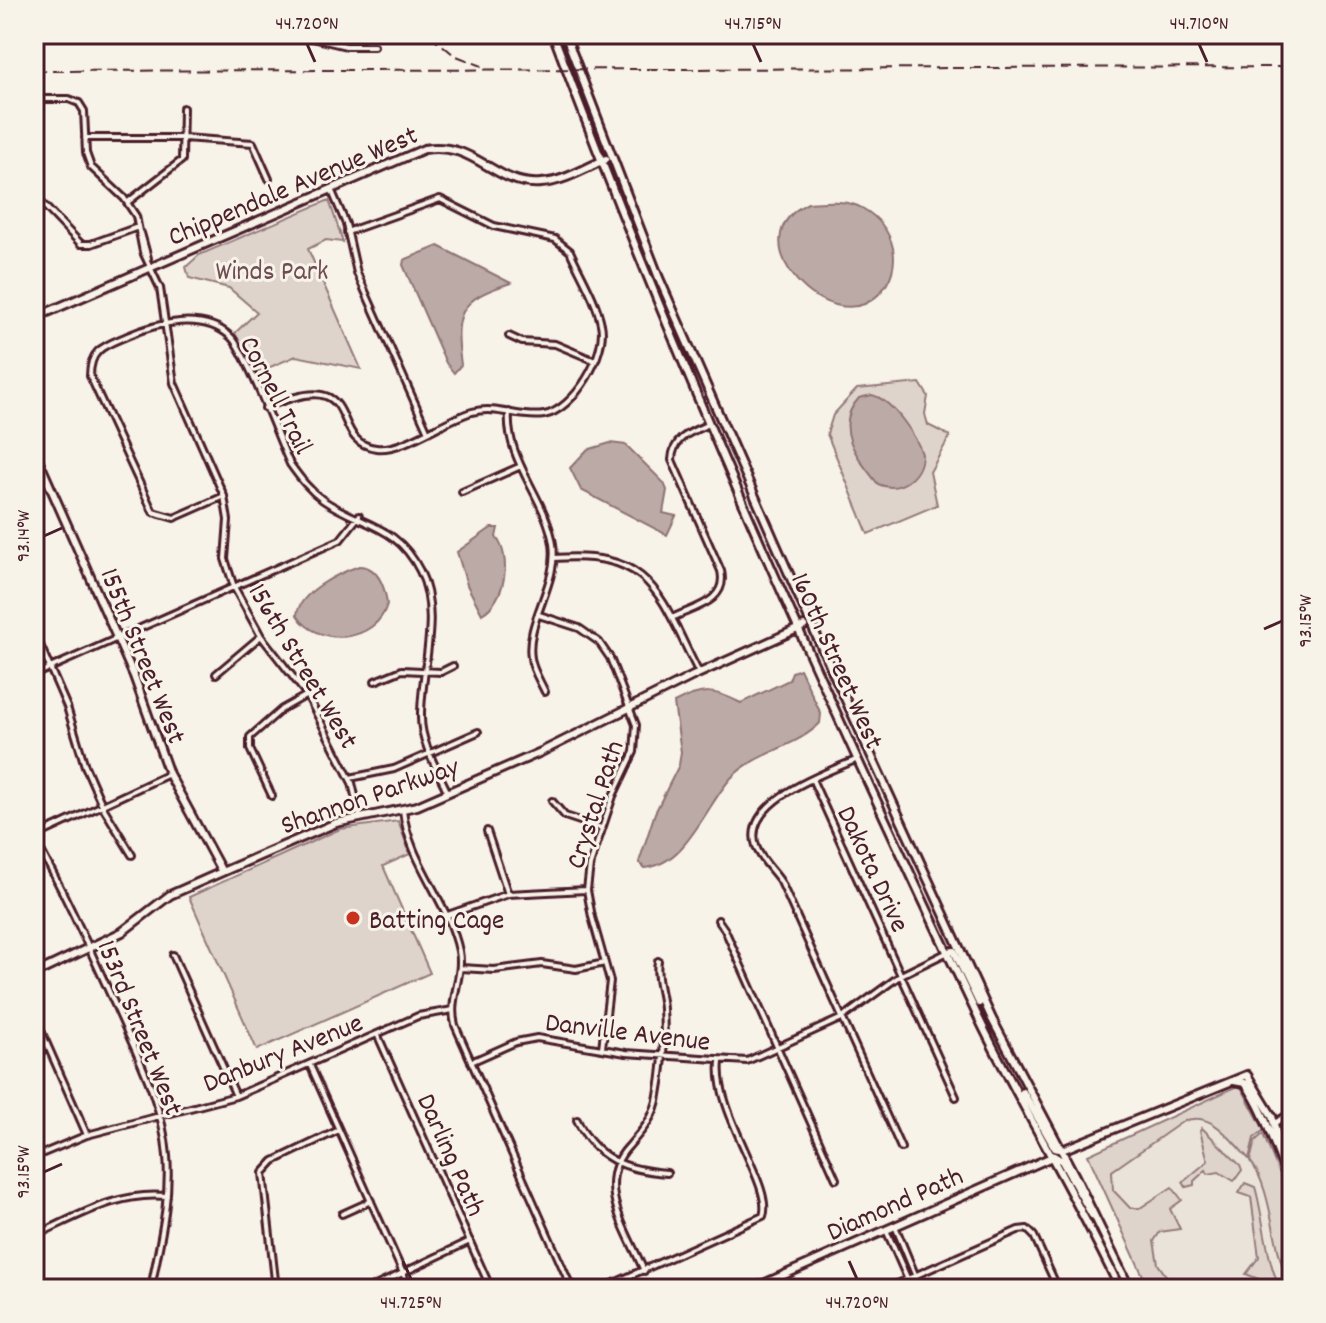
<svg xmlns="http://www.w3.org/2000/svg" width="1326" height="1323" font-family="Dekko,sans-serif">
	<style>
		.built { fill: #eae3da }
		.green { fill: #ded4cc; stroke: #947a7c; stroke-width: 2 }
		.water { fill: #bcaaa7; stroke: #8e7275; stroke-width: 2 }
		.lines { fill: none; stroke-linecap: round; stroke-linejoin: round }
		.street-casing { stroke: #4a1f2b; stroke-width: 10 }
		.secondary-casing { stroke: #4a1f2b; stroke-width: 12 }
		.street { stroke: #f7f3e8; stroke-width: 4 }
		.secondary { stroke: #f7f3e8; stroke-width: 6 }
		.rail { stroke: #4a1f2b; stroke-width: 2; stroke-dasharray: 12 6; stroke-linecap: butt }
		.ticks { fill: none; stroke: #4a1f2b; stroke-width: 3 }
		.poi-dot { fill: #c8321e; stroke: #f7f3e8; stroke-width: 3 }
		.labels { text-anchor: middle; stroke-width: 6; stroke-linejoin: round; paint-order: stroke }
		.street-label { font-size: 28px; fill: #4a1f2b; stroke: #f7f3e8 }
		.park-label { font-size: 28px; fill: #6f4c53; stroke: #f7f3e8 }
		.poi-label { font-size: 28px; fill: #4a1f2b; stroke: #f7f3e8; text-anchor: start }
		.neatline { fill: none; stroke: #4a1f2b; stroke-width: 3 }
		.ticks-label { font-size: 20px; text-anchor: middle; fill: #4a1f2b }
	</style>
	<rect width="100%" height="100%" fill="#f7f3e8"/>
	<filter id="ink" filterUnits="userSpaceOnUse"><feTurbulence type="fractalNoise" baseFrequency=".0125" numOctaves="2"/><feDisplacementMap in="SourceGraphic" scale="16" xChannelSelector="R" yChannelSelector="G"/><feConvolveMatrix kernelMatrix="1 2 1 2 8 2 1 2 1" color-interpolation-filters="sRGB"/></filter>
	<g filter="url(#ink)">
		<path class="built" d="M1234,1088L1243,1089L1251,1102L1265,1130L1278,1175L1292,1202V1289H1148L1088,1155Z"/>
		<path class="green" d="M329,200L343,242L326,240L308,249L361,369L296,356L256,373L235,333L257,312L229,288L189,278L186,267L199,255Z
			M920,383L928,396L925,414L928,425L950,436L930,472L937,505L868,534L827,434L833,415L857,389Z
			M398,821L410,854L383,866L430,973L257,1050L189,897L340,829Z
			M1240,1085L1264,1130L1254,1138L1249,1159C1231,1141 1211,1108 1182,1122L1112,1171L1113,1190L1130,1208H1140L1172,1187L1182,1200L1170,1209L1180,1229L1160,1232L1154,1241L1158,1264L1171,1283L1169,1289H1149L1088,1155Z
			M1202,1128L1240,1165L1242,1170L1234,1181L1219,1172L1208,1174L1206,1170L1194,1181V1185L1186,1187L1183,1182L1208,1161L1200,1131Z
			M1263,1134L1292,1203V1281C1273,1268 1275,1190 1250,1161L1255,1141Z
			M1245,1183L1255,1187C1263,1212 1268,1276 1283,1289L1246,1274L1259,1257L1251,1197L1239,1193Z"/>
		<path class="water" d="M808,203C826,202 846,199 862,208C895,226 906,267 878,295C831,341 732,240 808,203Z
			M438,246L511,283C459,299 454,312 461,365L454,373L446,363L403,265L404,260Z
			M872,395C892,400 916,435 922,454C922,476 900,494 878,484C858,459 832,427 859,398Z
			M610,443L626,445L664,483L667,490L663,513L676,516L667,535L581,490L570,468L587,450Z
			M491,528H498L496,537C512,557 506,600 482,614L467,585L457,552Z
			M359,566C378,566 385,587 387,604C377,643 317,648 297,615C299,592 339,573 359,566Z
			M800,669L821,714L820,723C798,747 755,752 731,778C705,807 686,865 644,868L639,862L655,813L679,765L681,752L674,703C703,688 714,689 741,703L789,680L792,672Z"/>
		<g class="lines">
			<g class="street-casing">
				<path id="street" d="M295,34L346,46H374
					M34,99H69L79,103L84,111L86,153L91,167L124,198L136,216L143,252L160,288L174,383L224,496L228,520L225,559L234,587L261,636L307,695L352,783L360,817
					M85,138H184L253,143L269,179
					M331,189L346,224L357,273L427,430
					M34,195L81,244H91L138,227
					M128,202L182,160L183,108
					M141,233L148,258
					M509,336L522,342L555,344L593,360
					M265,408C368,363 325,442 376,448C403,452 445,419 472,412C497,405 520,419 544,415C574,410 608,353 601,324C596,299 580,274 570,251L555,239L494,226L440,199L347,232
					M509,412C505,461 546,497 553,544C559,583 525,622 531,658C532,669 540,681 545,692
					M462,492L521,466
					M224,496L174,518L153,512L90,376C90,349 104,346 127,336C157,323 203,311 231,337C246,351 279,440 290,464C300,478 309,490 323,500C361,526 397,524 420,571C442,615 420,672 421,718C421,743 438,771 448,793
					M554,558C655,550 660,598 699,673
					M539,615L579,628L599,642L610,658L636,725L634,752L613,796L590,865L587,890L592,917L610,981L602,1048
					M674,617C695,607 728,601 721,571L672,460C673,437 691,432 709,424
					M34,631L67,707L85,766L103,807L132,855
					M216,674L261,636
					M34,675L340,540L359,516
					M375,681L402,670L441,672L453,666
					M858,759C828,772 741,801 756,846C760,859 773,870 781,882L901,1148
					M350,778L394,769L478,732
					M812,779L956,1097
					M272,796L250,749V737L282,709L307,695
					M552,801L565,816L601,828
					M403,810C408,861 449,902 459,951C464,977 448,999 455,1025L572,1289
					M487,831L508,894
					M34,837L169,774
					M34,838C65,893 90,950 116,1007C137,1055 163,1103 167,1156C171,1201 159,1245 151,1289
					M445,916L508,894L586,890
					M718,920L725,930L836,1179
					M173,955L236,1096
					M461,968L494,970L542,964L576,969L605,963
					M39,1026L87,1135
					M378,1036L491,1289
					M471,1062L516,1042L537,1038L626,1053L747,1061L842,1018L901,975L948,952
					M310,1065L410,1289
					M577,1120C595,1159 626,1170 667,1173
					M1275,1123L1292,1112
					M34,1157L87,1135L236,1096L418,1016L453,1010
					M342,1214L371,1201
					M895,1226L921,1289
					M886,1230L912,1289
					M34,1236C79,1216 117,1191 167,1196
					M644,1271C628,1232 593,1185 628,1147C642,1131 655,1117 658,1095C663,1068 665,1037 663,1009C662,992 655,978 658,961
					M276,1289L263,1173L274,1161L339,1130
					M369,1289L470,1241
					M601,1289L763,1216C774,1187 714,1112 720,1062
					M885,1289L1018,1230L1027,1229L1034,1236L1058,1289"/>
			</g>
			<g class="secondary-casing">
				<path id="secondary" d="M553,34C678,369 825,696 979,1019C1023,1110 1077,1197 1120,1289
					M565,34L659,278L811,624L992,1019L1076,1178L1130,1289
					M34,318L424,149C475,140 495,187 541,183C563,182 586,168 606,159
					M34,450L134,676L169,774L222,872
					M948,952L954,951L979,1003
					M34,974L122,932L170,895L222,872L336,823L417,806L541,752L693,676L804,626
					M1234,1081L1245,1083C1268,1115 1275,1152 1292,1186
					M1023,1092L1055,1148L1062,1150L1247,1075L1272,1116L1288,1178
					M1054,1156L1062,1161L1092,1215
					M752,1289L1054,1156"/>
			</g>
			<use href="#street" class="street"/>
			<use href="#secondary" class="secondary"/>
			<path class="rail" d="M429,34L454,55L482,66
				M34,71L1292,67"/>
		</g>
	</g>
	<path class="ticks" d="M307,44L315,62M753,44L761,62M1199,44L1207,62M44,536L62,528M1264,629L1282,621M44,1172L62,1164M403,1261L411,1279M849,1261L857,1279"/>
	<circle class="poi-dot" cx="353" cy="918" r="8"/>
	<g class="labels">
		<g class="street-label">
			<text transform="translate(292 184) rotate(-23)" y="10">Chippendale Avenue West</text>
			<text transform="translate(278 394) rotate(63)" y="10">Cornell Trail</text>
			<text transform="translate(145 655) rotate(68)" y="10">155th Street West</text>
			<text transform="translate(839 660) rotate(66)" y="10">160th Street West</text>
			<text transform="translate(305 665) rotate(59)" y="10">156th Street West</text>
			<text transform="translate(369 794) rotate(-19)" y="10">Shannon Parkway</text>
			<text transform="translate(593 804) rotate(-72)" y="10">Crystal Path</text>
			<text transform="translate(875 868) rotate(65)" y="10">Dakota Drive</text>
			<text transform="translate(142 1027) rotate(68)" y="10">153rd Street West</text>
			<text transform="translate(628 1030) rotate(7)" y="10">Danville Avenue</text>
			<text transform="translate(282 1051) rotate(-22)" y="10">Danbury Avenue</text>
			<text transform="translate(453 1154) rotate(66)" y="10">Darling Path</text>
			<text transform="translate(894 1202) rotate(-24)" y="10">Diamond Path</text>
		</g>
		<g class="park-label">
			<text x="272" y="279">Winds Park</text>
		</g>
		<g class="poi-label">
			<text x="369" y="928">Batting Cage</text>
		</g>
	</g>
	<rect width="1326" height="1323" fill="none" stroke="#f7f3e8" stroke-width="88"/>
	<rect x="44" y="44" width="1238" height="1235" class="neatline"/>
	<g class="ticks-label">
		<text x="307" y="29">44.720°N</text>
		<text x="753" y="29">44.715°N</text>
		<text x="1199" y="29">44.710°N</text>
		<text transform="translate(22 536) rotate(-90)" y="7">93.14°W</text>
		<text transform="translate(1304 621) rotate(-90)" y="7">93.15°W</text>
		<text transform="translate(22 1172) rotate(-90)" y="7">93.15°W</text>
		<text x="411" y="1308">44.725°N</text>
		<text x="857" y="1308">44.720°N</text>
	</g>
</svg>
